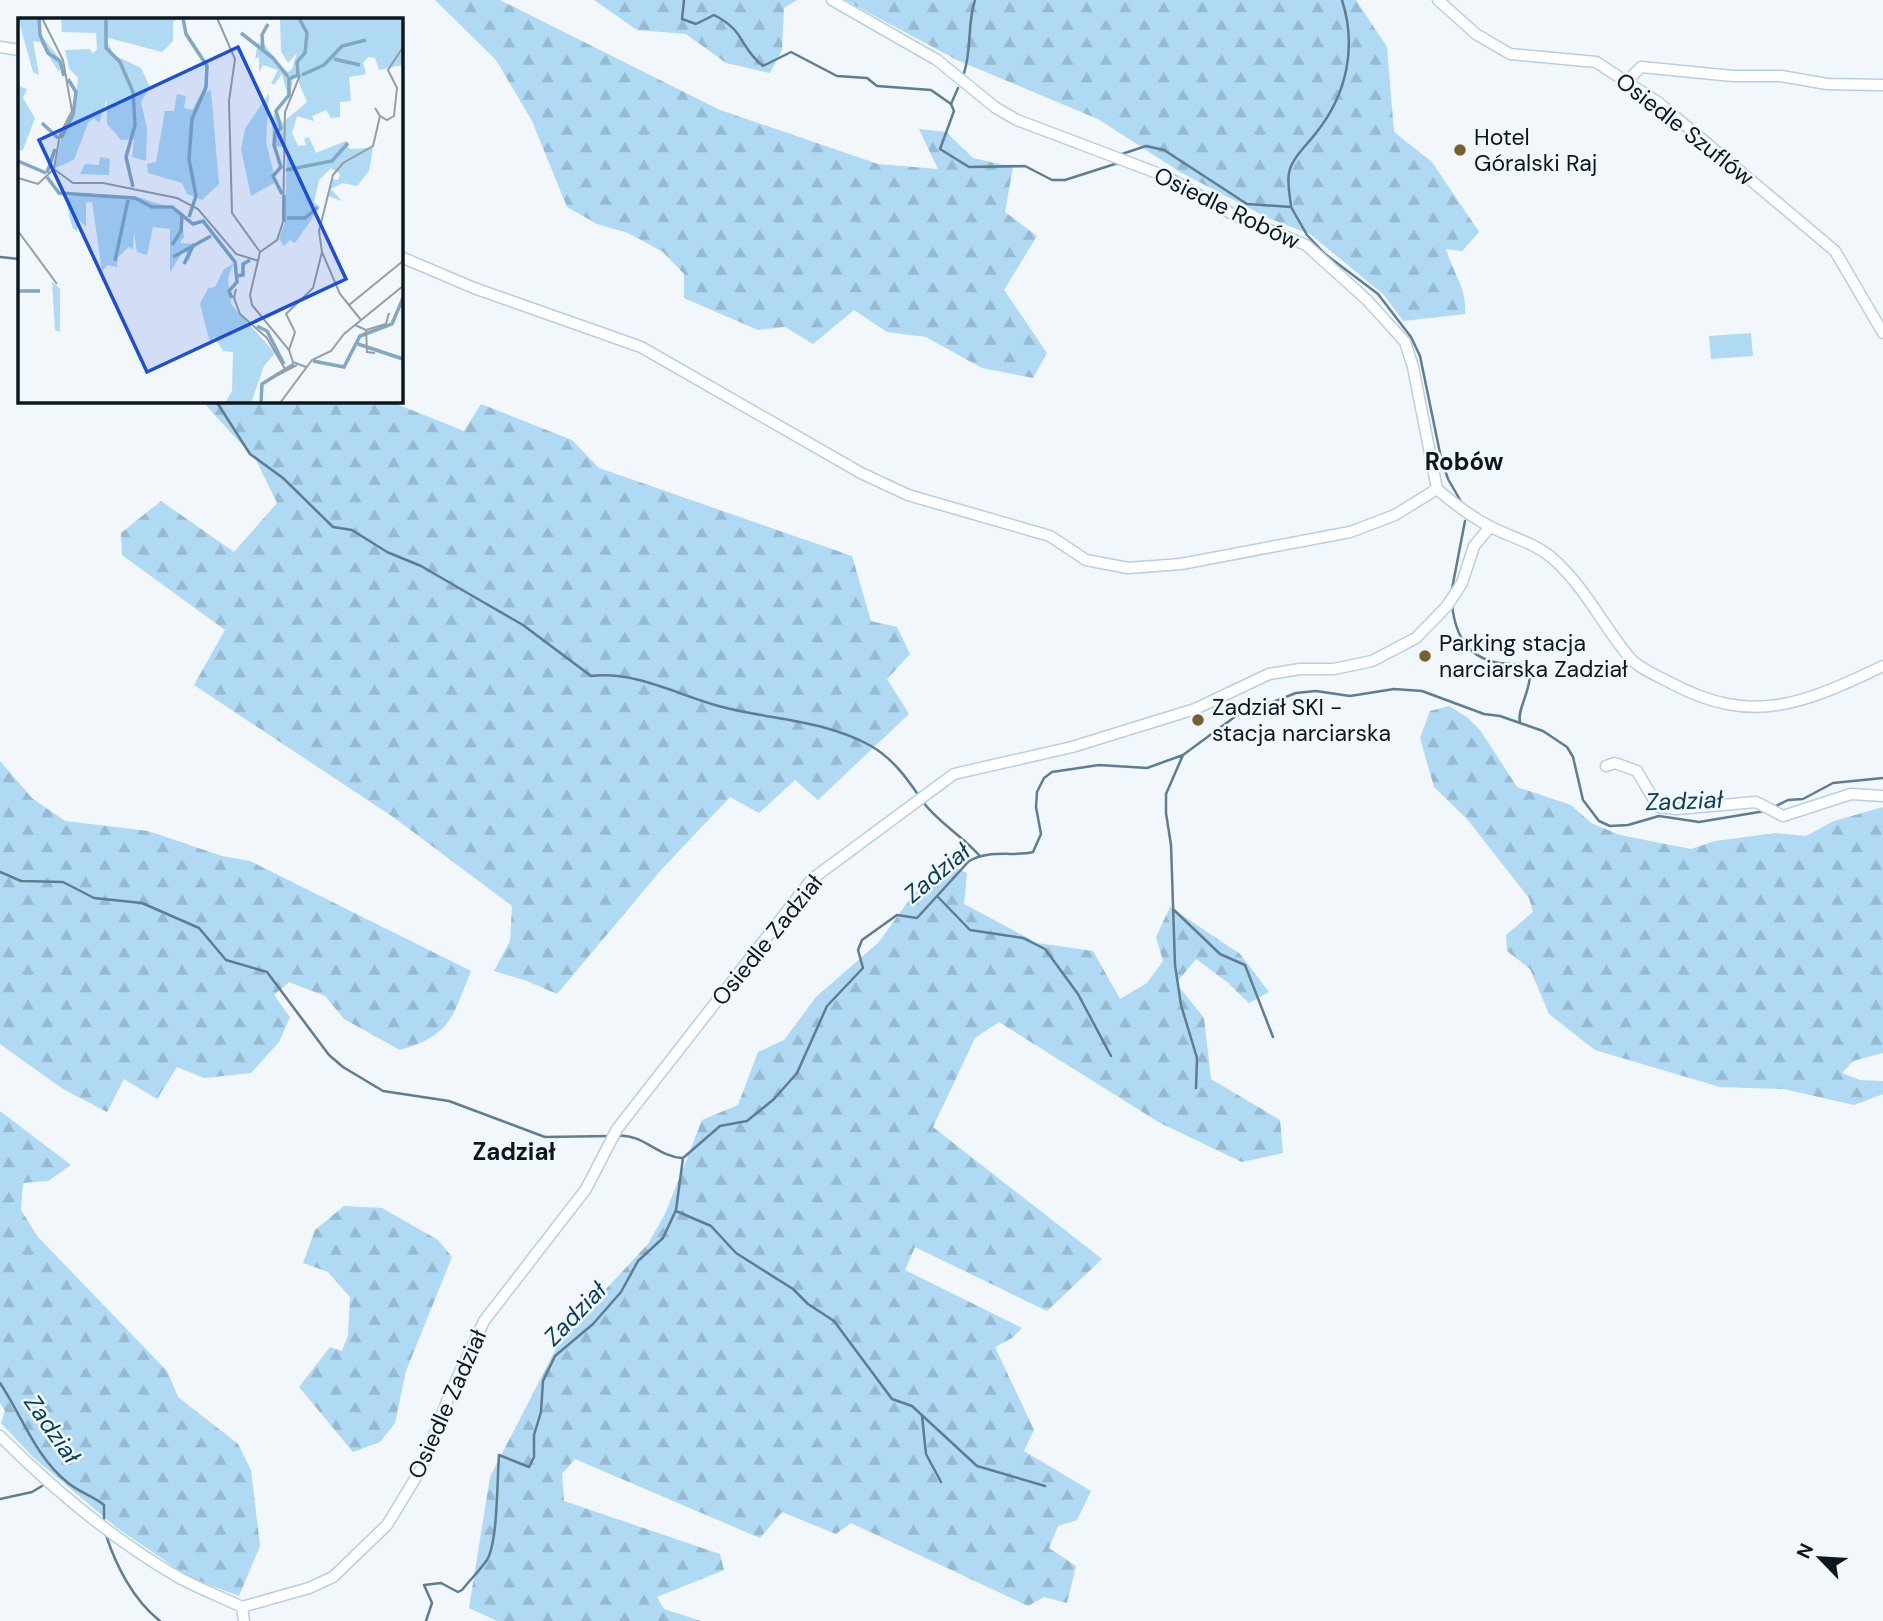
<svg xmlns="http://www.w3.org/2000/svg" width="1883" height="1621" font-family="'DM Sans',sans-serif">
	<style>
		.grass { fill: #b0d9f3 }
		.forest { fill: url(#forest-firs) }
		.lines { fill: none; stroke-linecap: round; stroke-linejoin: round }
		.stream { stroke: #5e7d91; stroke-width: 2.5 }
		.minor-casing { stroke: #b4d1e4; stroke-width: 13 }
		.minor { stroke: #fff; stroke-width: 10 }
		.poi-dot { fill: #766030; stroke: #f2f7fb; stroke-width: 2.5 }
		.labels { text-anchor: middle; stroke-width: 5; stroke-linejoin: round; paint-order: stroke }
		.street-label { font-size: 23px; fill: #0d181e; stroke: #f2f7fb }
		.poi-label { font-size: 23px; fill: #0d181e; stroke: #f2f7fb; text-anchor: start }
		.neighbourhood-label { font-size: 24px; font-weight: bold; fill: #0d181e; stroke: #f2f7fb }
		.water-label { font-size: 24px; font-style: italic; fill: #073e58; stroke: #f2f7fb }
		.inset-river { fill: none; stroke: #80a8c2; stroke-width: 3.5 }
		.inset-road { fill: none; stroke: #969ea3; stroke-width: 2 }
		.view { fill: #1d4ed8; fill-opacity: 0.15; stroke: #1d4ed8; stroke-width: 3.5 }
		.inset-edge { fill: none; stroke: #0d181e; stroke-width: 3.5 }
	</style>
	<defs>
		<pattern id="forest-firs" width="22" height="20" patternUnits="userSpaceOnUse" patternTransform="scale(1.75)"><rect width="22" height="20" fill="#b0d9f3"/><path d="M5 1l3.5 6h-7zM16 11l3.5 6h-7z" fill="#96bad0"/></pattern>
	</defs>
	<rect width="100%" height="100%" fill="#f2f7fb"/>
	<path class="grass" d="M1751,333L1753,356L1711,359L1709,336Z"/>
	<path class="forest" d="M435,0H500L720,110L878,164L938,169L919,129L946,132L973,158L1013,167L1005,212L1037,236L1004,290L1047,353L1033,378L982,368L926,337L887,332L854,310L813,344L785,327L758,330L684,298V274L663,252L628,233L597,224L567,207L532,121L496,60Z
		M594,0H797L784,8L782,50L770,73L726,63L686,34L637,30Z
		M845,0H1356L1387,47L1394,132L1432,162L1479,232L1462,251L1446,249C1453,274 1467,287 1465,314L1403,321L1384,295L1310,234L1268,218L1180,172L1098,119L957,60Z
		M202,401H389L464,431L481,404L572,440L599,468L852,556L871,621L897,627L910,654L887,679L909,714L818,800L795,780L759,813L730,797L661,870L557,994L527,981L494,971L510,941L512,906L396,819L194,685L225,630L122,555L121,533L161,501L234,552L277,503L256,460Z
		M1449,706L1467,717L1480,730L1517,787L1571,805L1591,823L1620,835L1691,849L1715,841L1776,833L1806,836L1834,821L1883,807V1053L1853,1061L1842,1073L1860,1080L1883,1081V1094L1854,1105L1784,1089L1720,1087L1595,1050L1549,1014L1530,969L1507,951L1506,935L1533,912L1529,898L1467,819L1434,787L1420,738L1430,711Z
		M0,761L32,798L65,821L148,831L222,856L250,861L471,971C452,1017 452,1035 400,1050L344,1019L325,996L289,982L274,995L290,1017L279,1042L251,1073L204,1078L177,1067L157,1099L124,1079L107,1112L63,1089L0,1044Z
		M956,868L967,873L964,904L1037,943L1093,951L1120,999L1147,983L1163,961L1156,937L1170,907L1240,954L1269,992L1249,1003L1227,982L1196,959L1176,983L1204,1018L1211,1079L1280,1120L1283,1153L1242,1162L1160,1123L999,1022L975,1038L933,1127L1102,1259L1047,1311L915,1247L905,1270L1022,1328L1012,1338L995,1347L1034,1430L1024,1451L1091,1491L1077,1520L1058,1526L1049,1548L1076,1566L1067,1603L1044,1597L1028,1606L851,1523L836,1534L782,1512L760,1538L575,1459L562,1474L564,1501L720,1554L724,1570L657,1597L664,1609L701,1621H497L469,1608L490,1477L563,1335L648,1244L666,1212L702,1120L738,1105L758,1052L784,1040L816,997L879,942L914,893Z
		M0,1111L71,1165L48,1181L23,1183L21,1210L38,1237L167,1371L178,1397L238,1444L251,1470L260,1546L239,1596L189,1577L116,1527L33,1457L1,1423L5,1411L0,1403Z
		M344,1206L382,1208L438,1240L452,1257L406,1371L395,1423L380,1442L353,1452L299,1387L330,1347L342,1351L348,1335L350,1297L328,1272L303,1263L315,1230Z"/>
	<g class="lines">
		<path class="stream" d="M684,0L682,19L696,24L714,15C747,32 738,46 763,66L791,52L837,76L867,78L877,86L931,90L951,104L954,111L940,149L969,167L1025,166L1052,180H1065L1118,163
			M964,73C972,49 967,24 975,0
			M951,104L958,88
			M1122,154L1146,146L1164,150L1247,204L1291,207L1307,235L1325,254L1378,294L1411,337L1420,356L1441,458L1448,479L1463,505
			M1291,206C1290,196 1287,183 1289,173C1291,159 1307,145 1316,133C1347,94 1357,47 1342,0
			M0,257L19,259
			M216,401L250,454L283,478L333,527L352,530L387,552L421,566L483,602L523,625L591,676C634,671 674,693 715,705C767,720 823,719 871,746C892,758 906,777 919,796
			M1451,594L1465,521
			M1452,604C1456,646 1477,666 1520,664L1530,674C1530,693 1517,709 1520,722
			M1183,755L1166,794V813L1171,845L1175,965L1181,1005L1197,1058L1196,1088
			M923,802C939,823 961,835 979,855
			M1774,807L1788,800L1803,799L1833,783L1883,778
			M0,872L21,881L63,882L94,898L142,903L199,928L226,960L267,972L329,1055L343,1067L383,1091L449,1101L545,1137L611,1136
			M938,897L970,930L1023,938L1045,949L1078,994L1111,1056
			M1174,910L1220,954L1245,965L1273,1037
			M618,1136C642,1133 658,1157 682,1158
			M676,1211L711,1226L736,1253L793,1289L808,1304L834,1321L892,1399L912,1406L977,1466L1045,1486
			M0,1383C22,1416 35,1456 67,1482C78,1492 92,1495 104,1505V1519
			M922,1416L926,1454L941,1482
			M0,1499L32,1492L42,1486
			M106,1535C116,1566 134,1601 160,1621
			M426,1621L432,1603L424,1585L441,1583L458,1592L462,1590C470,1580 480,1570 487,1560C498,1542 497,1479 499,1455L529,1467L534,1457V1435L541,1412L543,1381L555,1356L593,1324L621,1292L638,1261L663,1238L676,1210L683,1158L720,1126L747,1121L774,1099L797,1073L827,1006L863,968L858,950L862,940L897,915L917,918L969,861C990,849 1011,857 1033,852L1041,834L1036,807L1037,792L1044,778L1052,772L1099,765L1147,768L1183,755L1236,716L1296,693L1316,691L1350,696L1394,689L1422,691L1484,714L1500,716L1543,731L1567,747L1573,757L1583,800L1599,821L1610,826L1628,825L1659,816L1699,822L1765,811"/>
		<g class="minor-casing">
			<path id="minor" d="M832,0L937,60L996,108L1017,120L1165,176L1234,215L1306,245L1367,300L1405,342L1413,367L1437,489C1453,503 1470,516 1489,526C1509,537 1533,542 1551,557C1584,585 1603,626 1630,658C1640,669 1658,676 1671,683C1753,727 1805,703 1883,666
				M1438,0L1476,34L1510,54L1596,62L1659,103L1835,251L1883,333
				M0,47L19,50
				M1628,80L1641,67L1733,76H1781L1827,84L1883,85
				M401,257L474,288L641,347L861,473L908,495L1050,536L1086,560L1128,568L1181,564L1350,532L1395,515L1437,489
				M1606,766L1615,763L1637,771L1658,807L1677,809L1756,802L1783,816L1851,794L1883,796
				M0,1436C52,1488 114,1540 178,1577C198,1588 221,1597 242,1607L244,1621
				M242,1607L309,1588L333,1577L387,1525L421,1469L449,1396L484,1321L586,1189L617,1129L812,879L954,774L1072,747L1195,709L1269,674L1300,669H1334L1372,661L1416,638L1447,606L1462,583L1474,546L1490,527"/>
		</g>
		<use href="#minor" class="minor"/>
	</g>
	<g class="poi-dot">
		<circle cx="1460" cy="150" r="7"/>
		<circle cx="1425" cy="656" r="7"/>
		<circle cx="1198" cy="720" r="7"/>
	</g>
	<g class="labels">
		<g class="street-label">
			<text transform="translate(1685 129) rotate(38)" y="8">Osiedle Szuflów</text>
			<text transform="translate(1227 208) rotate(26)" y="8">Osiedle Robów</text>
			<text transform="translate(767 940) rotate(-51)" y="8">Osiedle Zadział</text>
			<text transform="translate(447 1404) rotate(-66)" y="8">Osiedle Zadział</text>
		</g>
		<g class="poi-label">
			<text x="1474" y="145">Hotel<tspan x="1474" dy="26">Góralski Raj</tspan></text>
			<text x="1439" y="651">Parking stacja<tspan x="1439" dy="26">narciarska Zadział</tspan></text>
			<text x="1212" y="715">Zadział SKI -<tspan x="1212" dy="26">stacja narciarska</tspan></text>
		</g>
		<g class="neighbourhood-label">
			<text x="1464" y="470">Robów</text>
			<text x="514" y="1160">Zadział</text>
		</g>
		<g class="water-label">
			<text transform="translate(1684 801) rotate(-2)" y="8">Zadział</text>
			<text transform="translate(937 873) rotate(-40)" y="8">Zadział</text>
			<text transform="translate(575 1314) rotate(-46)" y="8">Zadział</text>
			<text transform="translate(52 1429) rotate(55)" y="8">Zadział</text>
		</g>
	</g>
	<g transform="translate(18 18)">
		<rect width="385" height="385" fill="#f2f7fb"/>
		<path d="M0,0H22L20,14L43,42L41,54L22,24L15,23L21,57L15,54ZM43,0H160L155,4V23L144,34L91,20L89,23L96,37L123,50L132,69L123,84L129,110L128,143L114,139L116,121L103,122L89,106V81L81,105L76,100L70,105L56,142L37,150L45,111L56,93L60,60L51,50L47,32L72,31L75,36L79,31L78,15L44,14ZM262,0H385V47L361,52L357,40L350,39L345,45L348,56L331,59L333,83L322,84V99L313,100L308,92L294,98L296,103L279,98L274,115L280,128L288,127L286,121L291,119L298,135L328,123L331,131L355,130L351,153L339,168L324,165L313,171L324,183L310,178L315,161L320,162L322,156L313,150L301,162L296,184L302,189L277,225L272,222L266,228L261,221L267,204L269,129L255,128L254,103L258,90L264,105L289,84L279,60L275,61L271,83L264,56L256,67L253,65L260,52L245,47L241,54V39L237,41L240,25H245L262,47L270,54L274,51L279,35L270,45L263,33ZM0,68L9,71L5,80L17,100L5,132L0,133ZM193,72L201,166L184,182L169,176L164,165L130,155L129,146L138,144L147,93H156L159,76L168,78L166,90L174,92L183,76ZM251,75L248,124L258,164L233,178L223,131L227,111ZM82,139L92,141L91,157L62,156L67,146L81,147ZM66,175L123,180L163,193L168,199L164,200L166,219L162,225L176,226L171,243L167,231L152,254V211L135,209L129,237L119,234L116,214L115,231L111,229L100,239L99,249L90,247L84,253L74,184L68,185V209L61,202L59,213L55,211L51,198L49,179ZM215,246L210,261L213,286L257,335L246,348L233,385H207L214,373L215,334L205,333L196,318L195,324L191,321L182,286L190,270L197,269L206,251ZM34,263L42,271V314L37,312Z" fill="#b0d9f3"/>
		<path class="inset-river" d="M21,0L22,17L30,35L42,43L46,58M88,0V30L102,44L115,74L117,107L108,139L115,169M165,0L168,16L189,48L188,69L174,101L171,141L178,178L171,199M223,15L255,40L270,59M245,31L244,17L250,6M316,41L342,47M284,57L306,47L324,28L348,22M24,105L40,120M43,120L55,97L58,74L50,61M0,143L28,155M268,152L314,143L330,125M29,155L37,131M29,159L41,175L117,180L134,189H154L175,206L185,203L217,244L219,264L211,273L214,280M264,176L255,158L263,149L256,127L257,115L263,110L258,93L271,77V61L280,57L279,44L287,35L289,15L281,0M269,200H287L300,189M266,204V177M154,227L163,213L164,197M155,239L193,218M97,243L110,182M166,246L176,226M219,258L225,257V246L232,242M0,273H22M239,308L249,313L266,346M340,326L385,341M295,343L326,349L342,318L374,306L385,280M243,385L244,366L276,346"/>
		<path class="inset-road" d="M199,0L217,41L211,83L214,195L242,234M282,57L267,94L265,204L259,222L242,234L232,277L234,287L271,332L275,344L288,349M362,98L369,102L376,98L379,70L370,52L385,29M36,151L55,165H85L159,180L180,191L218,236L241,243M0,160L20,166L36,151L42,116L54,93L45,42L24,0M0,213L39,266M304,234L322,276L343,302M218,271L216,280L222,296L249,320L267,351M331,287L385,243M337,307L348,312L349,334L357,335M348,312L368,306L371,295M271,332L277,314L268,296L295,270L304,234L301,213L315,157L325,145L355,128L362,98L357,90M250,362L279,347M262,385L294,342L313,333L326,316L385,268"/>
		<path class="view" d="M220,29L328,261L129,354L21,122Z"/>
		<rect width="385" height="385" class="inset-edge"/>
	</g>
	<g transform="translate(1820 1558) rotate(295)" stroke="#f2f7fb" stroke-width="5" paint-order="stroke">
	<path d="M0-5L12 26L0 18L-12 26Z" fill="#0d181e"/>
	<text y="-10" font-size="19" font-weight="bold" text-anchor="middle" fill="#0d181e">N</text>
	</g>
</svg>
